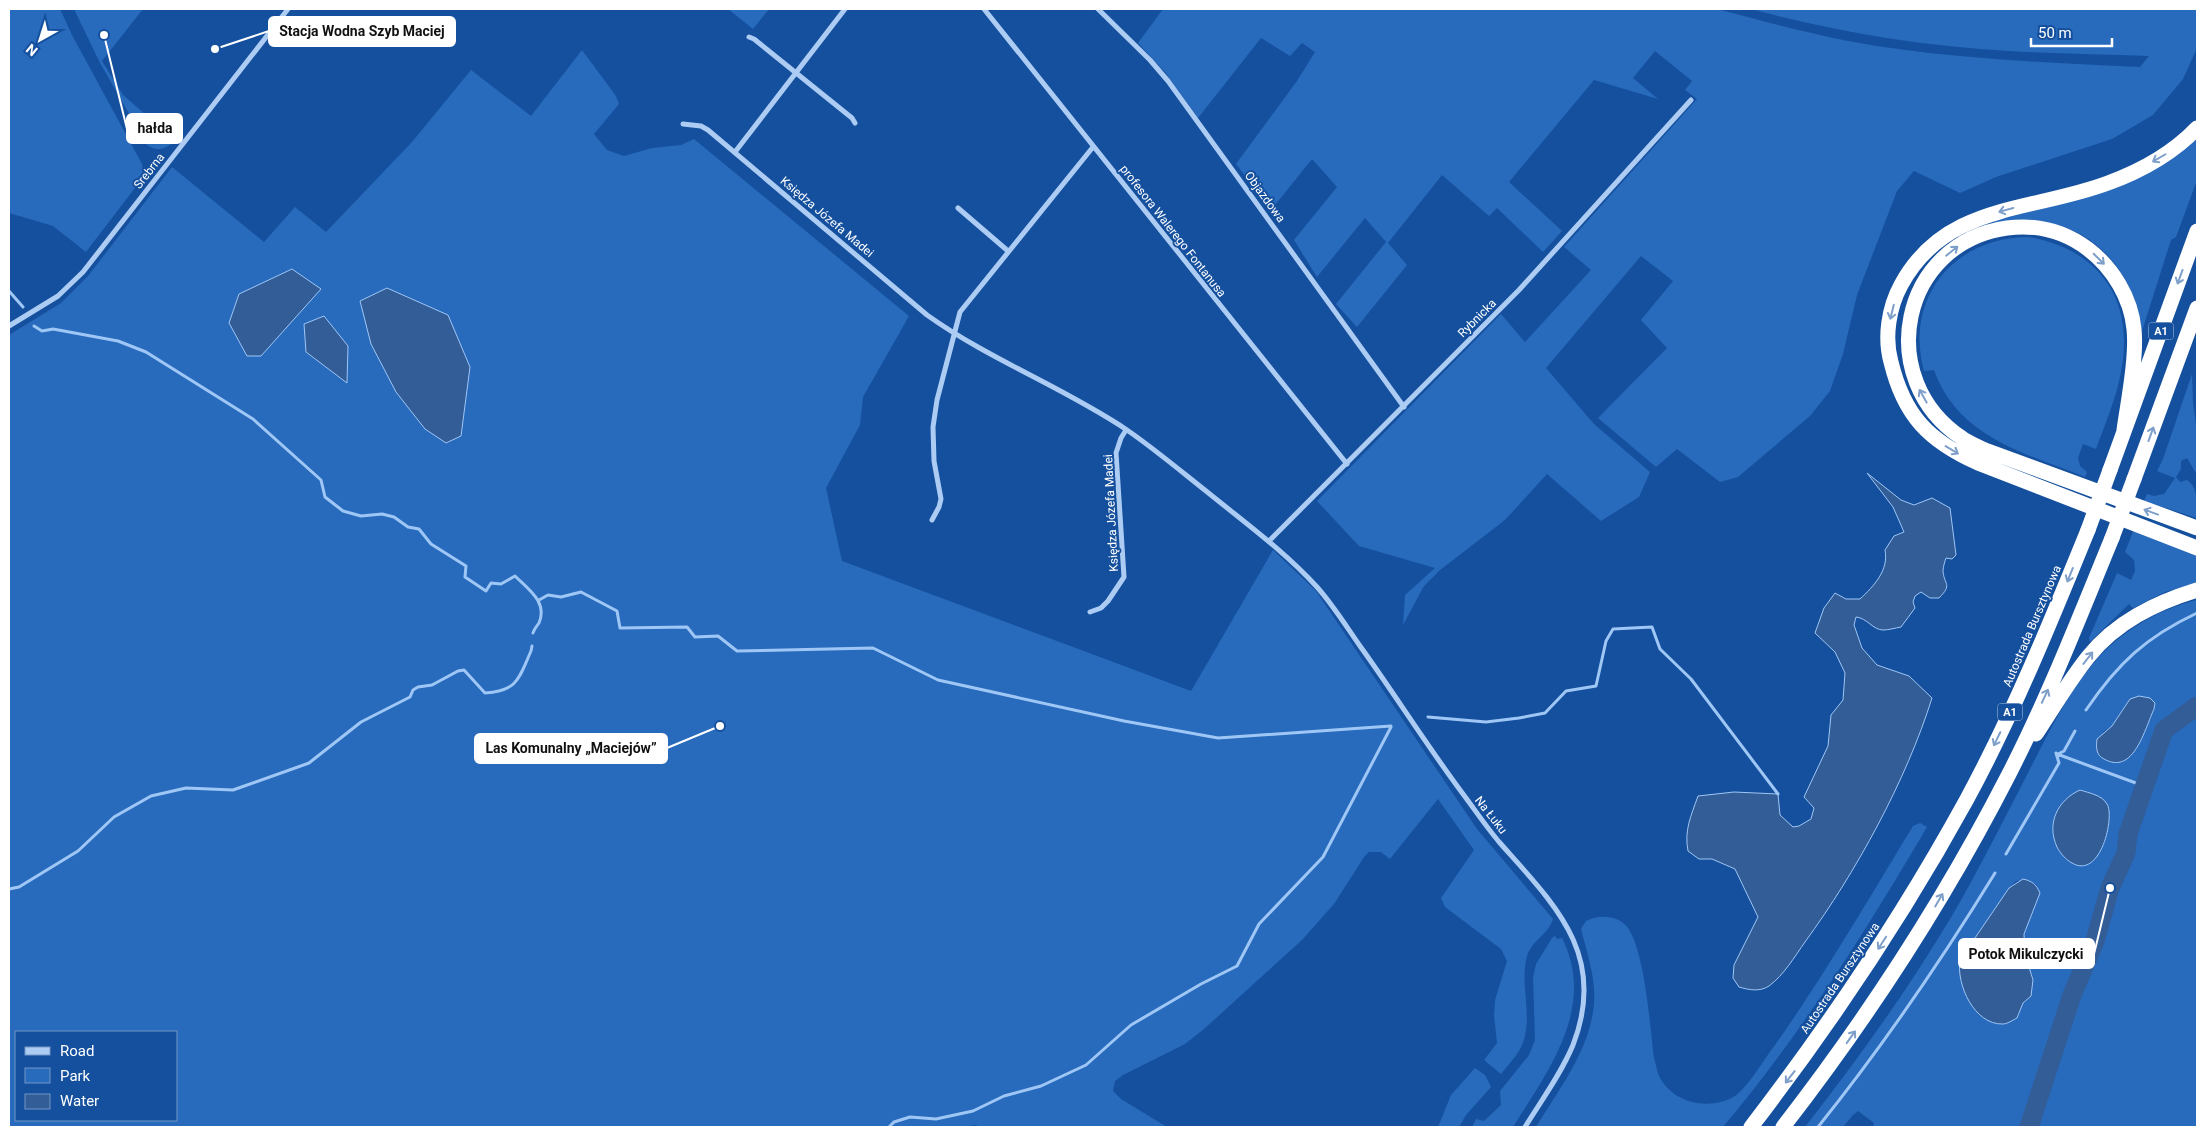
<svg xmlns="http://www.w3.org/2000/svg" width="2206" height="1136" font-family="Roboto,sans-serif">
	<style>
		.green { fill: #286abc; fill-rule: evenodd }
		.water { fill: #335d97; stroke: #9fc7f6 }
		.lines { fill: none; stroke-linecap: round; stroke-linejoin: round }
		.stream { stroke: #9fc7f6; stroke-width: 3 }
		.river { stroke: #335d97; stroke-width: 19 }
		.minor { stroke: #adccf3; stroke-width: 5 }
		.motorway { stroke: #fff; stroke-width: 15 }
		.motorway-bridge { stroke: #fff; stroke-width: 15 }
		.oneway { stroke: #7e9fca }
		.labels { text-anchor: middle; stroke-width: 4; stroke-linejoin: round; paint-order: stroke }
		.shield { fill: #15509e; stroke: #b9cae2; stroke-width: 1 }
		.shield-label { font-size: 11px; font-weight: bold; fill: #fff }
		.street-label { font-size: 12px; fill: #fff; stroke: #15509e }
		.leader { fill: none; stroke: #fff; stroke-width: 2 }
		.callout-dot { fill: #fff; stroke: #15509e; stroke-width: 2 }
		.callout { fill: #fff; stroke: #fff; stroke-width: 2 }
		.callout-label { font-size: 14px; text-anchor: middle; font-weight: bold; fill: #111 }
	</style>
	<rect width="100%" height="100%" fill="#15509e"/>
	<path class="green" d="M9,9H60L72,35L142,164L144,176L86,252L53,226L9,213Z
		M74,9H143L102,61L123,95L176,141C165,148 159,153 147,145L100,63Z
		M728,9H769L753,29Z
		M1163,9H1717C1774,24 1832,40 1891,48C1974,60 2057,63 2140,67L2149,56C2103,54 2056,54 2009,51C1922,46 1836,32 1751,9H2197V48L2183,79L2153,115L2112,139L1996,177L1960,193L1914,171L1897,191L1857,295L1843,354L1830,391L1810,416L1738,477L1720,482L1677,449L1656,467L1598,418L1667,348L1641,320L1673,281L1641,256L1546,368L1594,424L1650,472L1639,497L1601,521L1547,474L1505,520L1440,570L1424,586L1403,625L1405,595L1435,568L1359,546L1317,501L1501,314L1525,342L1591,270L1564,247L1697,99L1685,90L1692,81L1655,51L1633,78L1658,99L1594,80L1509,182L1562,231L1543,252L1497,208L1489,216L1442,175L1388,243L1407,265L1357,327L1336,304L1386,242L1365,218L1317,277L1294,240L1337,187L1312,159L1271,210L1236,164L1297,81L1315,52L1302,43L1290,56L1261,38L1198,118L1165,72L1138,43Z
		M582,50L616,96L619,104L594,134L607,150L624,156L652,148L681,145L694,139L909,316L863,397L860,425L826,488L842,561L1191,691L1273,550L1316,591L1477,829L1553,919C1549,934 1532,940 1527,956C1520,983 1531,1009 1525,1036C1522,1051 1510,1063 1501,1074L1484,1060L1497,1043L1494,1015L1495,1000L1507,961L1501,949L1445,907L1441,898L1474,850L1438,799L1390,859L1381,852H1369L1364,857L1334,904L1302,940L1204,1029L1185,1044L1123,1075L1115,1081L1113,1091L1121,1099L1167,1127H979L976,1125L963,1127H9V335L61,303L88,276L172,167L264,242L295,207L326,232L412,142L471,70L531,116ZM16,1032H176V1120H16Z
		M2197,138V180L2176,237L2171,240L2142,331C2131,255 2073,208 1996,223L1995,221L2121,186L2159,167Z
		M2029,237C2100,250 2135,300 2121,372C2116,399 2105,424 2096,449L2083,444L2078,458L2080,466L2087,472L2085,477C2026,453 1958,438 1934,370L1924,371C1904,298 1954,237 2029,237Z
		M2192,374L2193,403L2197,431V475L2187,458L2181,461V469L2176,477L2180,482L2187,480C2199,488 2197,505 2197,518L2144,501L2147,494L2154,496L2164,494L2175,478L2157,471L2163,459Z
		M2134,529L2197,554V583L2165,592L2133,608L2129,604L2090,642L2089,638L2117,573L2131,580L2135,571L2134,560L2125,552Z
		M2197,600V1127H1873L1874,1123L1858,1111L1853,1115L1843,1127H1805C1865,1050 1923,969 1970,884C1991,845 2011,806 2031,767C2049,732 2066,697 2091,666C2118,633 2156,610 2197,600ZM2130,699L2106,761L2103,732L2112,726ZM2029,880L2036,885L2039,893L2024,934L2025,954L2033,980L2031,996L2023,1003L1960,960L2009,888L2016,881Z
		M1920,823L1927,827C1866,931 1801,1034 1723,1127H1536C1559,1089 1590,1050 1594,1004C1596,978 1587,953 1581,929L1586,921C1599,914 1619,915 1628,928C1645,953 1650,1026 1654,1058C1656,1064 1657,1071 1659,1076C1673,1104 1710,1111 1735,1096C1749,1086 1764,1059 1775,1045C1825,974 1868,900 1913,826Z
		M1555,936L1557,939L1562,938C1597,1007 1548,1071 1513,1127H1472L1476,1119L1484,1121L1501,1105L1500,1091L1529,1055L1535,1040L1533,977L1536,964L1552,938Z
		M1475,1068L1485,1075L1491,1087L1466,1115L1459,1127H1438L1451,1095Z"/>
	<path class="water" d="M292,269L321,289L261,356H247L229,323L239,294Z
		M387,288L448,315L470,367L461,436L446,443L425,429L396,392L371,344L360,301Z
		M324,316L348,346L347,383L306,352L304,324Z
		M1867,473L1901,500L1914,505L1932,498L1950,508L1956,555L1952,559L1946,558C1945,561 1943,567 1943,571C1944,585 1953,584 1939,598H1930L1921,592L1915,596L1913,602L1915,608L1901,627C1895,628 1889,630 1883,630C1873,630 1867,618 1856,617L1854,625L1862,648L1877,665L1909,676L1932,698C1906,781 1856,872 1805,942C1795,956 1784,975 1769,986C1760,992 1749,990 1739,987L1733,978L1734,965L1758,917L1735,869L1712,859H1699L1688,851C1684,830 1691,816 1698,796L1734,792L1778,794L1780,815L1793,827L1799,826L1811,819L1814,808L1804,797L1828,746L1831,715L1843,700L1845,673L1835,652L1815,633L1824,608L1835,593L1846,599H1860C1874,586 1889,570 1885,550L1894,536L1904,532L1893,507Z
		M2139,696L2150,698L2155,703L2154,709C2145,728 2134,776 2104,759C2096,755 2096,748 2097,739L2112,726L2130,699Z
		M2080,790C2089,793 2102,795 2107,804C2115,816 2101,880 2072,863C2066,860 2060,853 2057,847C2046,823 2058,800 2080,790Z
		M2023,879C2032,881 2036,884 2040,893L2024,934L2025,954L2033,980L2031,996L2023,1003L2017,1018C2013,1020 2007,1024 2003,1024C1974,1025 1956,984 1960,960L2009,888Z"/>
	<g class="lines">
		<path class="stream" d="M9,291L23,307
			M34,326L42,331L53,329L118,341L146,352L253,419L321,480L325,497L343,511L361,516L382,514L394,517L408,527L419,529L431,544L466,566L465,577L486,591L491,583L501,584L515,576C528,589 548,602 539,623C537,626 534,629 533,633
			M539,600L548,595L561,597L581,592L617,611L620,628L687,627L695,637L718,636L737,651L873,648L938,680L1124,721L1218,738L1391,726
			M2086,710C2118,663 2146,637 2197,613
			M1428,717L1486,722L1519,718L1545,713L1566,691L1596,686L1606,641L1613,629L1652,627L1660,649L1691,679L1778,794
			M2057,754L2144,786
			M2058,754L2064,751L2075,731
			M2006,854L2059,763L2056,753
			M9,889L19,887L78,851L114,817L151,796L186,788L233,790L309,763L361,722L410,697L413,690L418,687L432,685L458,671L464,670L485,693C518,691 519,678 531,651L532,646
			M889,1127L894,1122L910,1117L936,1119L973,1111L1004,1096L1041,1086L1086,1065L1131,1025L1201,984L1237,966L1259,924L1323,857L1391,727
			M1818,1127C1883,1046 1941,961 1995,873"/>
		<path class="river" d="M2029,1127L2072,995L2095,941L2110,888L2126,853L2128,834L2164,730L2197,706"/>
		<path class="minor" d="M984,9L1347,464
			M1098,9L1150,60L1168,81L1404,407
			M749,37L754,39L852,118L855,123
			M683,124L701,126L708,130L927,315C990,360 1063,387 1127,430C1156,450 1183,473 1211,495C1248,525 1285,552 1317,587C1333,605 1346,626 1360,646C1396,696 1429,749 1466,798C1477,813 1488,829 1500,843C1555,905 1608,955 1573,1045C1561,1074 1541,1101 1525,1127
			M735,152L845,9
			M958,208L1008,251
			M9,326L58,296L83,272L288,9
			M932,520L939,507L941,499L934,461L933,427L937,400L960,312L1093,147
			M1269,541L1519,290L1691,100
			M1090,612L1101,608L1108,601L1124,577L1116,453L1121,438L1126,430"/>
		<path class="motorway" d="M2197,128C2173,153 2141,171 2108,183C2031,212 1945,203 1901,285C1889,307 1884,337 1891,362C1904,416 1929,441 1978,463L2197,548
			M2124,430C2128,402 2137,356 2134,329C2131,298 2113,268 2088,249C2064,231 2037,224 2007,228C1900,243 1873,379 1962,438C1969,443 1977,446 1985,450L2197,528
			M2110,470L2197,231
			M2134,479L2197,308
			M2036,734C2053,708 2069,681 2088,657C2116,622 2155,603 2197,590
			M1751,1127C1831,1023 1904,914 1967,799C2014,712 2051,621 2088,530
			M1783,1127C1869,1016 1945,899 2009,774C2048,698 2079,618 2112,538"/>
		<path class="motorway-bridge" d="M2088,530L2110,470
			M2112,538L2134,479"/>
	</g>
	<defs><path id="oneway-shaft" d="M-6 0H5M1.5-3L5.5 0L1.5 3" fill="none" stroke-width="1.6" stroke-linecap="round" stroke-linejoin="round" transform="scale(1.25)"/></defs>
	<g class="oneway">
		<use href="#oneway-shaft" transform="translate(2159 158) rotate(150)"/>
		<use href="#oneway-shaft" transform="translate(2006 210) rotate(165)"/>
		<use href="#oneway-shaft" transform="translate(1952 251) rotate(-39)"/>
		<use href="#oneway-shaft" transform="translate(2099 259) rotate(45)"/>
		<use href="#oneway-shaft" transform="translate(2180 277) rotate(110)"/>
		<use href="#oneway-shaft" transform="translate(1892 312) rotate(104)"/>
		<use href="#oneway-shaft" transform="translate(1923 396) rotate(-119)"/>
		<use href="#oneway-shaft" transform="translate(2151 434) rotate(-70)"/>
		<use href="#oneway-shaft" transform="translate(1952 450) rotate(31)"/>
		<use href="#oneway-shaft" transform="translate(2151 512) rotate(-160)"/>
		<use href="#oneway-shaft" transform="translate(2070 575) rotate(112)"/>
		<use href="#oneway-shaft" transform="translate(2088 658) rotate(-52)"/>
		<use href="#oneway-shaft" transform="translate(2045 696) rotate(-65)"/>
		<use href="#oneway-shaft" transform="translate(1997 739) rotate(116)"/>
		<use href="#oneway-shaft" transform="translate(1939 900) rotate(-60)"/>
		<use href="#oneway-shaft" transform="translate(1882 943) rotate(123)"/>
		<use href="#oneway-shaft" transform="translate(1851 1037) rotate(-55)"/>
		<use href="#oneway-shaft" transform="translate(1790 1077) rotate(128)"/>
	</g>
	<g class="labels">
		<g class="shield">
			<rect x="2148.5" y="322.5" width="25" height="17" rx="4"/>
			<rect x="1997.5" y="703.5" width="25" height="17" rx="4"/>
		</g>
		<g class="shield-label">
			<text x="2161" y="335">A1</text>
			<text x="2010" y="716">A1</text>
		</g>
		<g class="street-label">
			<text transform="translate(149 171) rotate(-52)" y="4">Srebrna</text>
			<text transform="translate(1265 197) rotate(54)" y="4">Objazdowa</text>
			<text transform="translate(827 217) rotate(40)" y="4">Księdza Józefa Madei</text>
			<text transform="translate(1173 231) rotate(52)" y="4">profesora Walerego Fontanusa</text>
			<text transform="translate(1477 318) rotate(-45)" y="4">Rybnicka</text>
			<text transform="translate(1111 513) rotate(-93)" y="4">Księdza Józefa Madei</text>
			<text transform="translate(2032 626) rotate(-67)" y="4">Autostrada Bursztynowa</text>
			<text transform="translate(1491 815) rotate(52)" y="4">Na Łuku</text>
			<text transform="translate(1840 978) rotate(-56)" y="4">Autostrada Bursztynowa</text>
		</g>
	</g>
	<path class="leader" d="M215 49L269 31M104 35L127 129M720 726L667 748M2110 888L2094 954"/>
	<g class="callout-dot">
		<circle cx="215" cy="49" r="5"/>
		<circle cx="104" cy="35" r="5"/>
		<circle cx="720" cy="726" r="5"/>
		<circle cx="2110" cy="888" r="5"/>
	</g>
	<g class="callout">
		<rect x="269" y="17" width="186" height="29" rx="5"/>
		<rect x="127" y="114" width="55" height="29" rx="5"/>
		<rect x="475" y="734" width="192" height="29" rx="5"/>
		<rect x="1959" y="939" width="135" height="29" rx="5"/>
	</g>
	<g class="callout-label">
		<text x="362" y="36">Stacja Wodna Szyb Maciej</text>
		<text x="155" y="133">hałda</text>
		<text x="571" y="753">Las Komunalny „Maciejów”</text>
		<text x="2026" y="959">Potok Mikulczycki</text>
	</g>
	<rect width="2206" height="1136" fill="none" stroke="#ffffff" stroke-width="20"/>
	<rect x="15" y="1031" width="162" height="90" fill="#15509e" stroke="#7396c5"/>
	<rect x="25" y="1047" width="25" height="8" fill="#adccf3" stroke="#7396c5"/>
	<text x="60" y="1056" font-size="15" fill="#ffffff">Road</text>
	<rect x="25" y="1068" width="25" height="15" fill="#286abc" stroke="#7396c5"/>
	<text x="60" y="1081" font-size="15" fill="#ffffff">Park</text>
	<rect x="25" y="1094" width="25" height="15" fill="#335d97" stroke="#7396c5"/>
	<text x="60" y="1106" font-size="15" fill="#ffffff">Water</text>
	<g transform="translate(40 40) rotate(219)" stroke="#15509e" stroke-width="4" paint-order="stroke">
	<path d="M0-4L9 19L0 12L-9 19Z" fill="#ffffff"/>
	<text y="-8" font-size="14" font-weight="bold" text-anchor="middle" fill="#ffffff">N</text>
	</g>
	<path d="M2031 38v8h81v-8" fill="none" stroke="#ffffff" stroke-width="2.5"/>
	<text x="2038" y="38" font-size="15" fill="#ffffff" stroke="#15509e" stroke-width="4" paint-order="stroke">50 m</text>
</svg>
